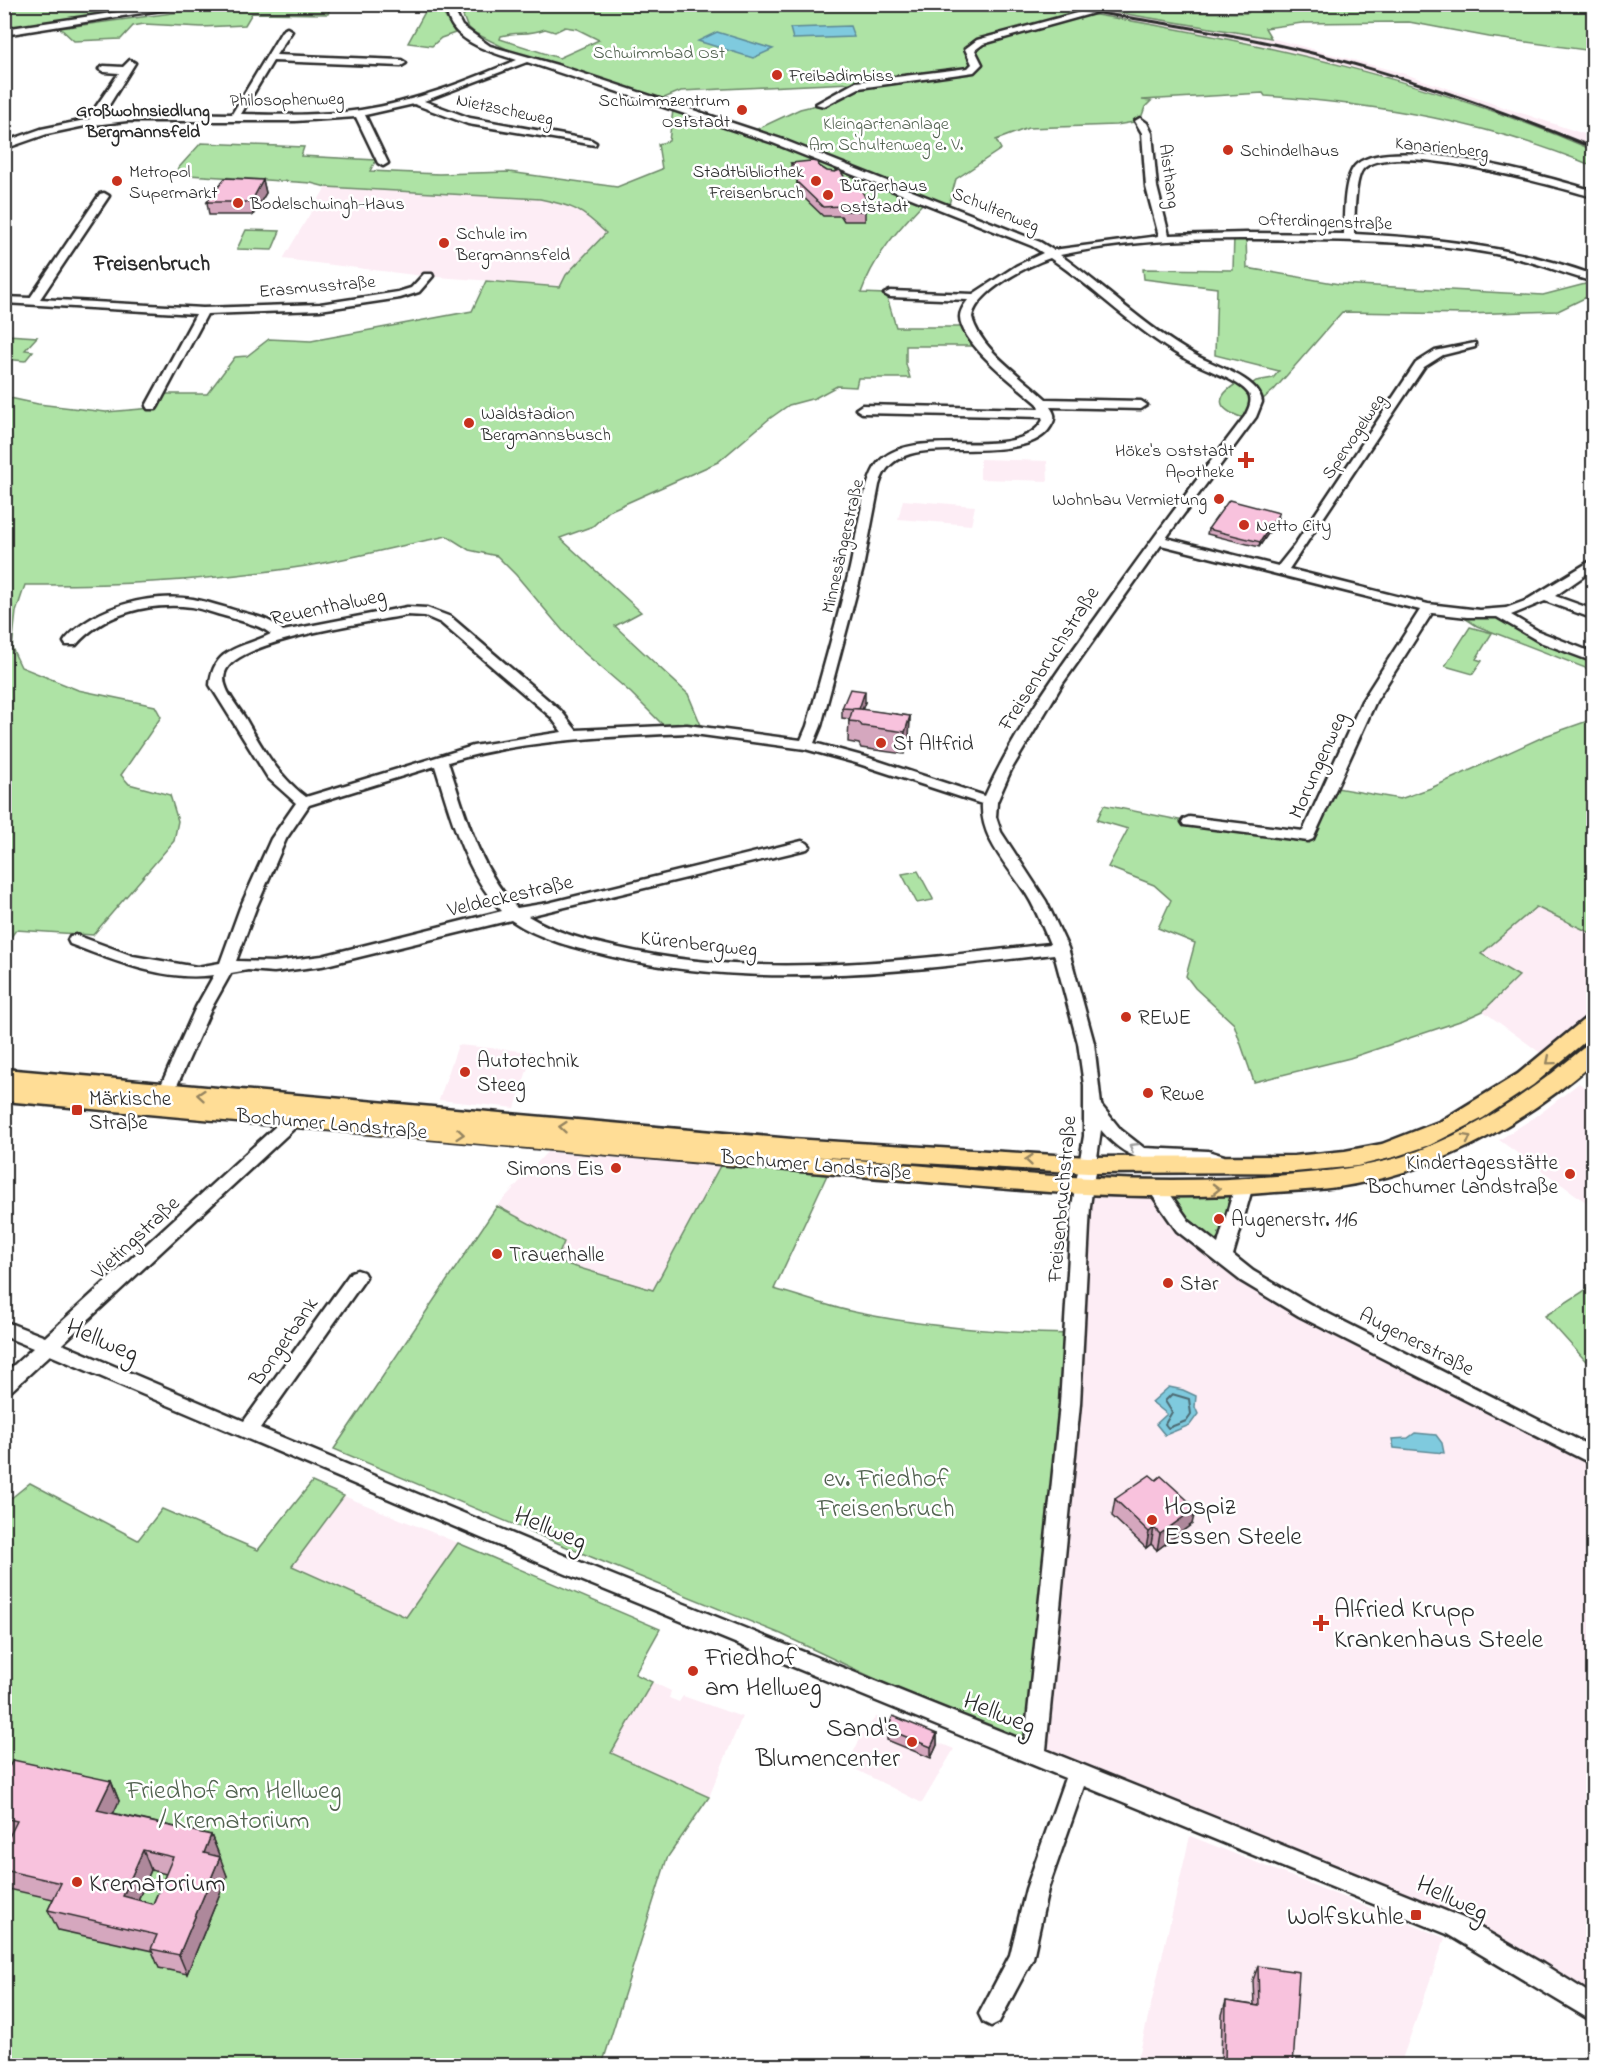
<svg xmlns="http://www.w3.org/2000/svg" width="1598" height="2070" font-family="'Indie Flower',sans-serif">
	<style>
		.built { fill: #fdedf5 }
		.green { fill: #aee3a5; stroke: #6c8768; stroke-width: 1.5; fill-rule: evenodd }
		.water { fill: #7fcade; stroke: #5d8a96; stroke-width: 1.5 }
		.lines { fill: none; stroke-linecap: round; stroke-linejoin: round }
		.shore { stroke: #4d6b73; stroke-width: 2 }
		.minor-casing { stroke: #2b2b2b; stroke-width: 5 }
		.major-casing { stroke: #2b2b2b; stroke-width: 5 }
		.minor { fill: #fff; fill-rule: evenodd }
		.major { fill: #ffdd96; fill-rule: evenodd }
		.rail { stroke: #2b2b2b; stroke-width: 3 }
		.wall { fill: #d5a7be; stroke: #2b2b2b; stroke-width: 1.5; fill-rule: evenodd }
		.shaded-wall { fill: #ae889b; stroke: #2b2b2b; stroke-width: 1.5 }
		.building { fill: #f8c2dd; stroke: #2b2b2b; stroke-width: 1.5; fill-rule: evenodd }
		.oneway { stroke: #958460 }
		.oneway2 { stroke: #a0a0a0 }
		.poi-dot { fill: #c8321e; stroke: #fff; stroke-width: 2 }
		.labels { text-anchor: middle; stroke-width: 5; stroke-linejoin: round; paint-order: stroke }
		.far-park-label { font-size: 18px; fill: #526250; stroke: #fff }
		.far-poi-label { font-size: 18px; fill: #2b2b2b; stroke: #fff; text-anchor: start }
		.far-street-label { font-size: 18px; fill: #2b2b2b; stroke: #fff }
		.far-neighbourhood-label { font-size: 18px; font-weight: bold; fill: #2b2b2b; stroke: #fff }
		.street-label { font-size: 21px; fill: #2b2b2b; stroke: #fff }
		.poi-label { font-size: 21px; fill: #2b2b2b; stroke: #fff; text-anchor: start }
		.far-district-label { font-size: 22px; font-weight: bold; fill: #2b2b2b; stroke: #fff }
		.near-street-label { font-size: 26px; fill: #2b2b2b; stroke: #fff }
		.near-park-label { font-size: 26px; fill: #526250; stroke: #fff }
		.near-poi-label { font-size: 26px; fill: #2b2b2b; stroke: #fff; text-anchor: start }
	</style>
	<rect width="100%" height="100%" fill="#fff"/>
	<filter id="ink" filterUnits="userSpaceOnUse"><feTurbulence type="fractalNoise" baseFrequency=".0167" numOctaves="2"/><feDisplacementMap in="SourceGraphic" scale="12" xChannelSelector="R" yChannelSelector="G"/><feConvolveMatrix kernelMatrix="1 2 1 2 8 2 1 2 1" color-interpolation-filters="sRGB"/></filter>
	<g filter="url(#ink)">
		<path class="built" d="M1102,10L1271,38L1402,73L1593,137V150L1499,113L1408,82L1244,41L1090,14Z
			M326,187L540,199L572,206L588,215L606,233L566,275L560,286L423,276L283,259Z
			M980,459L1047,461L1048,481L980,479Z
			M903,500L975,506L971,525L898,519Z
			M1536,906L1593,934V1021L1550,1060L1483,1011L1519,976L1481,955Z
			M458,1045L533,1052L515,1108L439,1100Z
			M1579,1083L1593,1094V1207L1499,1140L1541,1113Z
			M547,1152L720,1166L654,1290L556,1261L497,1206Z
			M1084,1185L1157,1190L1223,1261L1593,1458V2009L1535,1970L1036,1757Z
			M344,1496L458,1543L406,1617L292,1566Z
			M652,1682L671,1691L669,1698L679,1702L683,1696L742,1717L709,1797L611,1754Z
			M876,1717L954,1749L922,1803L847,1765L864,1731Z
			M1190,1836L1445,1938L1400,2065L1132,2066L1140,2052Z"/>
		<path class="green" d="M4,5H176L5,30Z
			M232,5H331L328,14L252,13L245,25L202,27L144,24L133,26L121,39L74,41L60,28Z
			M432,5H447L443,13L455,33L441,38L432,46L408,43L425,12L429,11Z
			M471,5H1119L1090,14C1263,42 1432,81 1593,150V166C1487,122 1379,104 1265,96L1263,93L1142,100L1151,101L1145,107L1140,121L1116,125L1028,128L996,140L1001,149L956,179L948,208L926,200C899,228 874,256 861,293L886,294L896,327H967L981,346H906V364L910,378H858L856,387L837,386L815,398L789,405L769,419L718,462L609,511L593,526L560,538L641,612L615,626L688,694L703,730L667,729L631,693L574,644L516,575L497,556L469,550L447,536C403,545 358,557 313,565C218,580 121,586 25,585L16,612L12,648L21,667L78,690L155,706L161,717L121,775L129,784L170,795L178,821L174,841L93,935L16,930L5,945V397L38,404L106,412L153,408L164,394H207L235,357L247,356L269,339L311,341L472,311L486,281L560,287L566,275L606,233C581,209 574,206 540,199L326,187L311,183L173,174L201,143L304,147L301,156L376,160L370,171L439,174L509,172L617,187L662,169L658,144L669,141L673,110L751,132L800,109L829,102L863,85L851,83L681,91L657,101L527,59L475,33L467,26L463,16ZM565,27L577,29L599,40L559,58L500,39L501,36C520,31 526,36 545,29L555,32Z
			M1235,5H1593V51L1489,37L1409,22L1302,23L1265,28L1271,38L1102,10L1123,6L1170,12L1248,13L1250,8Z
			M246,230L280,231L272,250L237,249Z
			M1234,236H1246L1247,268L1339,284L1543,295L1593,282V294L1558,311L1467,314L1342,312L1274,390L1263,399L1256,400L1248,419C1221,412 1209,400 1239,382L1247,387L1256,381L1273,378L1279,371L1215,355L1217,288L1144,279L1143,269L1233,270Z
			M7,335L37,337L25,350L33,351L25,361L5,359V338Z
			M1457,613L1495,614L1501,620L1547,644L1593,661V671L1477,626Z
			M1470,627L1492,633L1476,659L1482,661L1473,674L1445,666Z
			M1593,719V934L1536,907L1481,954L1519,976L1483,1011L1463,1020L1350,1058L1254,1082L1234,1024L1195,988L1186,976L1195,943L1158,928L1171,900L1154,885L1108,867L1128,829L1097,820L1104,805L1189,822L1308,837L1331,787L1400,799L1431,788L1545,736Z
			M918,871L933,899V900L917,903L902,874Z
			M720,1166L827,1175L774,1289C800,1296 827,1306 854,1312C925,1327 1001,1333 1074,1334L1033,1754L781,1634L574,1550L334,1449L497,1206L564,1242L556,1261L653,1290Z
			M1242,1189L1222,1258L1159,1190Z
			M1593,1285L1594,1369H1593L1545,1316Z
			M312,1482L344,1496L292,1566L406,1617L458,1543L660,1629L635,1674L652,1682L611,1753L709,1797L667,1858L602,2065H5L4,1504L30,1483L138,1540L162,1509L258,1550Z"/>
		<path class="water" d="M850,26L854,37L793,39L790,28Z
			M717,32L773,49L753,58L698,41Z
			M1169,1387L1183,1390L1196,1396L1195,1407L1198,1414L1190,1425L1165,1435L1156,1424L1167,1414L1152,1402Z
			M1415,1433L1436,1435L1442,1443L1444,1453L1394,1448L1392,1439L1408,1438Z"/>
		<g class="lines">
			<path class="shore" d="M1172,1394L1189,1399L1191,1414L1186,1421L1168,1428L1165,1424L1172,1412L1165,1401Z"/>
			<g class="minor-casing">
				<path id="minor" d="M172,4H198L4,35V29Z
					M447,4H456V14L462,26L490,46L557,65L781,139L1040,242L1053,250L1159,236L1146,187L1142,133L1135,121L1140,118L1147,123L1152,133L1157,187L1169,235L1246,233L1344,234C1344,217 1343,175 1357,164C1394,134 1549,177 1594,191V197C1552,186 1397,140 1364,168C1354,177 1355,218 1354,231V234C1437,238 1516,247 1594,275V282C1567,275 1542,264 1515,258C1448,243 1379,241 1311,240C1228,238 1142,237 1060,255C1105,287 1145,327 1193,354C1212,365 1260,378 1262,402L1256,417L1166,538L1278,566L1294,546L1416,363L1435,351L1475,343V347L1443,355L1424,367L1289,569L1428,604L1480,610L1506,608L1525,601L1594,559V569L1555,596L1594,610V619L1545,601L1511,615L1538,631L1594,653V662L1540,642L1497,617H1467L1432,613L1376,701L1313,839L1308,841L1184,825L1182,822L1184,819L1189,817L1303,831L1362,701L1420,610L1161,545L1063,683L1011,770L997,802L996,817L1001,832L1046,901L1068,948L1094,1043L1101,1105L1121,1130L1144,1148L1208,1151L1224,1156L1227,1161L1224,1166C1215,1168 1210,1163 1201,1163C1158,1162 1132,1167 1101,1130L1090,1206L1080,1404L1046,1750L1463,1918L1543,1964L1594,1996V2022L1447,1934L1084,1786L1048,1889L1033,1958L999,2022L991,2026L983,2022L979,2014L1010,1955L1026,1889L1065,1778L566,1574L50,1355L11,1391L4,1393V1374L33,1348L4,1336V1321L45,1337L288,1115L294,1113L300,1115L303,1119L300,1123L62,1344L244,1421L351,1272L357,1270L363,1272L366,1277L363,1282L260,1428L580,1562L1025,1741L1060,1404L1072,1206L1084,1136V1085L1078,1043L1054,954C905,971 757,991 609,956C576,948 540,940 511,920L322,966L274,972L248,970L231,973L212,1007L174,1092L172,1096H160L158,1092L196,1007L214,975C165,982 115,961 70,944L68,940L70,936L76,935L133,956L197,967L220,963L240,908L271,839L296,803L268,778L210,685C213,646 244,648 271,634C258,624 243,622 228,617C216,614 204,609 192,607C150,602 104,613 76,645H66L64,642L66,639C96,606 150,593 193,599C208,602 223,607 237,611C254,616 271,618 283,631L407,607L427,608L451,617L561,711L576,730L687,725L801,740L807,726C822,673 837,621 850,568C856,542 863,481 878,463C913,422 1017,466 1043,420L1042,417L862,413L856,409L862,405L1039,409L1038,404C1018,386 961,345 960,317C960,311 964,305 968,300L890,297L884,294L890,291L973,294L1016,266L1043,253L1032,246L773,143L527,62L424,101L470,118L591,140L596,143L595,145L468,124L414,104L365,115L388,163L383,166L378,163L356,117L295,121H127L85,126L47,134L4,149V142L41,129L90,119L93,111L119,73L104,72L99,69L104,66L123,67L130,60L135,63L101,118L169,113L232,114L282,31L287,28L292,31L276,55L401,60L406,63L401,66L273,61L241,114C281,115 321,116 361,110C415,102 467,81 517,60C491,52 444,40 447,4ZM1050,258C1096,289 1135,330 1184,358C1200,368 1239,379 1249,394C1253,401 1248,410 1245,416C1194,483 1144,550 1096,618C1055,674 1014,732 985,796L866,757L814,743L821,726L863,568L879,485C884,468 894,459 910,454C945,443 1031,462 1051,426C1056,418 1055,414 1050,407L1141,409L1147,405L1141,401L1046,399C1023,377 979,349 972,317C977,291 1027,266 1050,258ZM407,615L425,616L441,623L551,717L562,732L473,746L306,797C278,776 262,748 245,718C237,705 218,685 226,670C242,639 372,622 407,615ZM687,733L805,749L856,763L982,804C980,842 1014,871 1031,902C1038,915 1044,930 1050,944C907,960 761,981 619,948C587,941 556,933 528,916L807,849L810,846L807,843L802,841L548,903L517,908C479,870 465,813 448,762C525,739 607,737 687,733ZM435,766C451,816 465,874 502,911L322,956L274,962L236,961L256,908L286,839L309,805Z
					M1110,4H1126L983,44L975,50L982,64L974,72L859,88L824,106L816,104L856,82L968,68L972,64L965,49L977,40Z
					M104,193L109,196L40,299L203,308L320,304L398,292L411,288L424,274H432L433,276L419,292L400,298L320,310L207,314L158,406L156,409H148L146,406L196,314L4,303V297L30,298L100,194Z
					M1157,1182L1163,1184L1189,1221L1218,1244L1234,1189L1237,1184L1243,1182L1249,1184L1252,1189L1233,1255L1253,1271L1313,1306L1594,1448V1465L1299,1316L1241,1281L1177,1231L1148,1189L1151,1184Z
					M1594,2053V2066H1581L1585,2058Z"/>
			</g>
			<g class="major-casing">
				<path id="major" d="M1594,1015V1034L1533,1085L1483,1118L1430,1145L1394,1157L1357,1166L1294,1172L1088,1173L808,1156C963,1168 1120,1189 1276,1176C1318,1172 1360,1169 1401,1157C1471,1134 1531,1092 1587,1045L1594,1043V1062C1527,1120 1451,1164 1365,1182C1335,1189 1305,1190 1275,1192C1129,1205 981,1186 835,1174C558,1152 281,1126 4,1101V1085L733,1150L4,1085V1069L792,1139L1088,1157L1294,1156L1345,1151L1382,1144L1441,1121L1518,1074L1587,1017Z"/>
			</g>
			<use href="#minor" class="minor"/>
			<use href="#major" class="major"/>
			<path class="rail" d="M1038,4C1134,18 1230,32 1324,56C1416,80 1506,112 1594,148"/>
		</g>
		<path class="wall" d="M791,163L819,166L865,197V221H844L841,216H823L797,191V182L798,179L791,172Z
			M263,180L266,193L253,215H209L207,202Z
			M1278,519L1259,547L1207,534L1208,529Z
			M865,702L862,710L910,716L909,738L904,754L861,748L859,744L848,742L849,719L842,718V708Z
			M1115,1499L1192,1524L1157,1550L1151,1544L1146,1548L1112,1516Z
			M1593,1652V1676L1589,1663Z
			M887,1729L937,1734V1745L931,1758L887,1740Z
			M4,1775L111,1781L119,1801L113,1813L211,1835L219,1855L218,1856L227,1876L187,1974L159,1968L152,1951L58,1930L48,1910L53,1899L4,1888V1847L9,1837L4,1827ZM151,1870L166,1874L153,1904L138,1900Z
			M1258,1966L1293,2066H1221L1222,2015L1226,2001L1254,2005L1253,1980Z"/>
		<path class="shaded-wall" d="M263,180L266,193L253,215L251,202Z
			M1279,513L1278,519L1259,547L1260,542Z
			M865,691V702L858,721V710Z
			M910,716L909,738L904,754L905,732Z
			M1196,1508L1192,1524L1157,1550L1160,1534Z
			M1154,1528L1151,1544L1146,1548L1149,1532Z
			M937,1734V1745L931,1758V1747Z
			M111,1781L119,1801L106,1830L97,1810Z
			M211,1835L219,1855L211,1873L204,1853Z
			M143,1850L151,1870L131,1916L123,1896Z
			M220,1857L227,1876L187,1974L179,1955Z"/>
		<path class="building" d="M811,161L818,162L819,166L827,171L835,172L840,170L851,188H860L865,197V211H844L841,206L823,207L797,182L801,171L791,163Z
			M225,178L263,180L251,202H207Z
			M1229,500L1279,513L1260,542L1208,529Z
			M850,689L865,691L859,709L842,708Z
			M853,708L910,716L905,732L862,726L859,722L849,721Z
			M1150,1475L1156,1480L1161,1476L1196,1508L1160,1534L1154,1528L1149,1532L1115,1499Z
			M893,1716L937,1734L931,1747L887,1729Z
			M13,1760L111,1781L97,1810L211,1835L204,1853L220,1857L179,1955L151,1949L157,1935L48,1910L61,1883L4,1870V1847L17,1821L4,1818V1808L10,1796L4,1795V1775ZM143,1850L173,1857L153,1904L123,1896Z
			M1258,1966L1299,1972L1293,2066H1225L1226,2001L1259,2006Z"/>
		<defs><path id="oneway-chevron" d="M-2-3.5L2.5 0L-2 3.5" fill="none" stroke-width="1.6" stroke-linecap="round" stroke-linejoin="round" transform="scale(1.5)"/></defs>
		<g class="oneway">
			<use href="#oneway-chevron" transform="translate(1550 1061) rotate(140)"/>
			<use href="#oneway-chevron" transform="translate(201 1095) rotate(-175)"/>
			<use href="#oneway-chevron" transform="translate(563 1127) rotate(-175)"/>
			<use href="#oneway-chevron" transform="translate(460 1134) rotate(5)"/>
			<use href="#oneway-chevron" transform="translate(1467 1138) rotate(-29)"/>
			<use href="#oneway-chevron" transform="translate(1029 1160) rotate(-175)"/>
			<use href="#oneway-chevron" transform="translate(1216 1189) rotate(-1)"/>
		</g>
		<use class="oneway2" href="#oneway-chevron" transform="translate(1133 1147) rotate(-148)"/>
	</g>
	<g class="poi-dot">
		<circle cx="777" cy="75" r="6"/>
		<circle cx="742" cy="110" r="6"/>
		<circle cx="1228" cy="150" r="6"/>
		<circle cx="117" cy="181" r="6"/>
		<circle cx="816" cy="181" r="6"/>
		<circle cx="828" cy="195" r="6"/>
		<circle cx="238" cy="203" r="6"/>
		<circle cx="444" cy="243" r="6"/>
		<circle cx="469" cy="423" r="6"/>
		<path d="M1243 451h6v6h6v6h-6v6h-6v-6h-6v-6h6z"/>
		<circle cx="1219" cy="499" r="6"/>
		<circle cx="1244" cy="525" r="6"/>
		<circle cx="881" cy="743" r="6"/>
		<circle cx="1126" cy="1017" r="6"/>
		<circle cx="465" cy="1072" r="6"/>
		<circle cx="1148" cy="1093" r="6"/>
		<rect x="71" y="1104" width="12" height="12" rx="3"/>
		<circle cx="616" cy="1168" r="6"/>
		<circle cx="1570" cy="1174" r="6"/>
		<circle cx="1219" cy="1219" r="6"/>
		<circle cx="497" cy="1254" r="6"/>
		<circle cx="1168" cy="1283" r="6"/>
		<circle cx="1152" cy="1520" r="6"/>
		<path d="M1318 1614h6v6h6v6h-6v6h-6v-6h-6v-6h6z"/>
		<circle cx="693" cy="1671" r="6"/>
		<circle cx="912" cy="1742" r="6"/>
		<circle cx="77" cy="1882" r="6"/>
		<rect x="1410" y="1909" width="12" height="12" rx="3"/>
	</g>
	<g class="labels">
		<g class="far-park-label">
			<text x="659" y="58">Schwimmbad Ost</text>
			<text x="886" y="129">Kleingartenanlage<tspan x="886" dy="21">Am Schultenweg e. V.</tspan></text>
		</g>
		<g class="far-poi-label">
			<text x="789" y="81">Freibadimbiss</text>
			<text x="730" y="106" text-anchor="end">Schwimmzentrum<tspan x="730" dy="21">Oststadt</tspan></text>
			<text x="1240" y="156">Schindelhaus</text>
			<text x="129" y="177">Metropol<tspan x="129" dy="21">Supermarkt</tspan></text>
			<text x="804" y="177" text-anchor="end">Stadtbibliothek<tspan x="804" dy="21">Freisenbruch</tspan></text>
			<text x="840" y="191">Bürgerhaus<tspan x="840" dy="21">Oststadt</tspan></text>
			<text x="250" y="209">Bodelschwingh-Haus</text>
			<text x="456" y="239">Schule im<tspan x="456" dy="21">Bergmannsfeld</tspan></text>
			<text x="481" y="419">Waldstadion<tspan x="481" dy="21">Bergmannsbusch</tspan></text>
			<text x="1234" y="456" text-anchor="end">Höke's Oststadt<tspan x="1234" dy="21">Apotheke</tspan></text>
			<text x="1207" y="505" text-anchor="end">Wohnbau Vermietung</text>
			<text x="1256" y="531">Netto City</text>
		</g>
		<g class="far-street-label">
			<text transform="translate(287 99) rotate(-1)" y="6">Philosophenweg</text>
			<text transform="translate(505 109) rotate(12)" y="6">Nietzscheweg</text>
			<text transform="translate(1442 147) rotate(6)" y="6">Kanarienberg</text>
			<text transform="translate(1170 176) rotate(82)" y="6">Aisthang</text>
			<text transform="translate(996 209) rotate(22)" y="6">Schultenweg</text>
			<text transform="translate(1325 221) rotate(2)" y="6">Ofterdingenstraße</text>
			<text transform="translate(317 286) rotate(-5)" y="6">Erasmusstraße</text>
			<text transform="translate(1353 436) rotate(-56)" y="6">Spervogelweg</text>
			<text transform="translate(842 546) rotate(-77)" y="6">Minnesängerstraße</text>
		</g>
		<g class="far-neighbourhood-label">
			<text x="143" y="116">Großwohnsiedlung<tspan x="143" dy="21">Bergmannsfeld</tspan></text>
		</g>
		<g class="street-label">
			<text transform="translate(328 606) rotate(-12)" y="7">Reuenthalweg</text>
			<text transform="translate(1048 658) rotate(-57)" y="7">Freisenbruchstraße</text>
			<text transform="translate(1317 765) rotate(-66)" y="7">Morungenweg</text>
			<text transform="translate(510 895) rotate(-13)" y="7">Veldeckestraße</text>
			<text transform="translate(699 943) rotate(6)" y="7">Kürenbergweg</text>
			<text transform="translate(332 1123) rotate(5)" y="7">Bochumer Landstraße</text>
			<text transform="translate(816 1164) rotate(5)" y="7">Bochumer Landstraße</text>
			<text transform="translate(1061 1199) rotate(-85)" y="7">Freisenbruchstraße</text>
			<text transform="translate(135 1237) rotate(-43)" y="7">Vietingstraße</text>
			<text transform="translate(283 1341) rotate(-55)" y="7">Bongerbank</text>
			<text transform="translate(1417 1341) rotate(27)" y="7">Augenerstraße</text>
		</g>
		<g class="poi-label">
			<text x="893" y="750">St Altfrid</text>
			<text x="1138" y="1024">REWE</text>
			<text x="477" y="1067">Autotechnik<tspan x="477" dy="24">Steeg</tspan></text>
			<text x="1160" y="1100">Rewe</text>
			<text x="89" y="1105">Märkische<tspan x="89" dy="24">Straße</tspan></text>
			<text x="1558" y="1169" text-anchor="end">Kindertagesstätte<tspan x="1558" dy="24">Bochumer Landstraße</tspan></text>
			<text x="604" y="1175" text-anchor="end">Simons Eis</text>
			<text x="1231" y="1226">Augenerstr. 116</text>
			<text x="509" y="1261">Trauerhalle</text>
			<text x="1180" y="1290">Star</text>
		</g>
		<g class="far-district-label">
			<text x="152" y="270">Freisenbruch</text>
		</g>
		<g class="near-street-label">
			<text transform="translate(103 1339) rotate(23)" y="9">Hellweg</text>
			<text transform="translate(551 1527) rotate(23)" y="9">Hellweg</text>
			<text transform="translate(1000 1712) rotate(22)" y="9">Hellweg</text>
			<text transform="translate(1453 1897) rotate(25)" y="9">Hellweg</text>
		</g>
		<g class="near-park-label">
			<text x="886" y="1486">ev. Friedhof<tspan x="886" dy="30">Freisenbruch</tspan></text>
			<text x="234" y="1798">Friedhof am Hellweg<tspan x="234" dy="30">/ Krematorium</tspan></text>
		</g>
		<g class="near-poi-label">
			<text x="1164" y="1514">Hospiz<tspan x="1164" dy="30">Essen Steele</tspan></text>
			<text x="1334" y="1617">Alfried Krupp<tspan x="1334" dy="30">Krankenhaus Steele</tspan></text>
			<text x="705" y="1665">Friedhof<tspan x="705" dy="30">am Hellweg</tspan></text>
			<text x="900" y="1736" text-anchor="end">Sand's<tspan x="900" dy="30">Blumencenter</tspan></text>
			<text x="89" y="1891">Krematorium</text>
			<text x="1404" y="1924" text-anchor="end">Wolfskuhle</text>
		</g>
	</g>
	<rect width="1598" height="2070" fill="none" stroke="#fff" stroke-width="24"/>
	<rect x="12" y="12" width="1574" height="2046" fill="none" stroke="#2b2b2b" stroke-width="2" filter="url(#ink)"/>
</svg>
